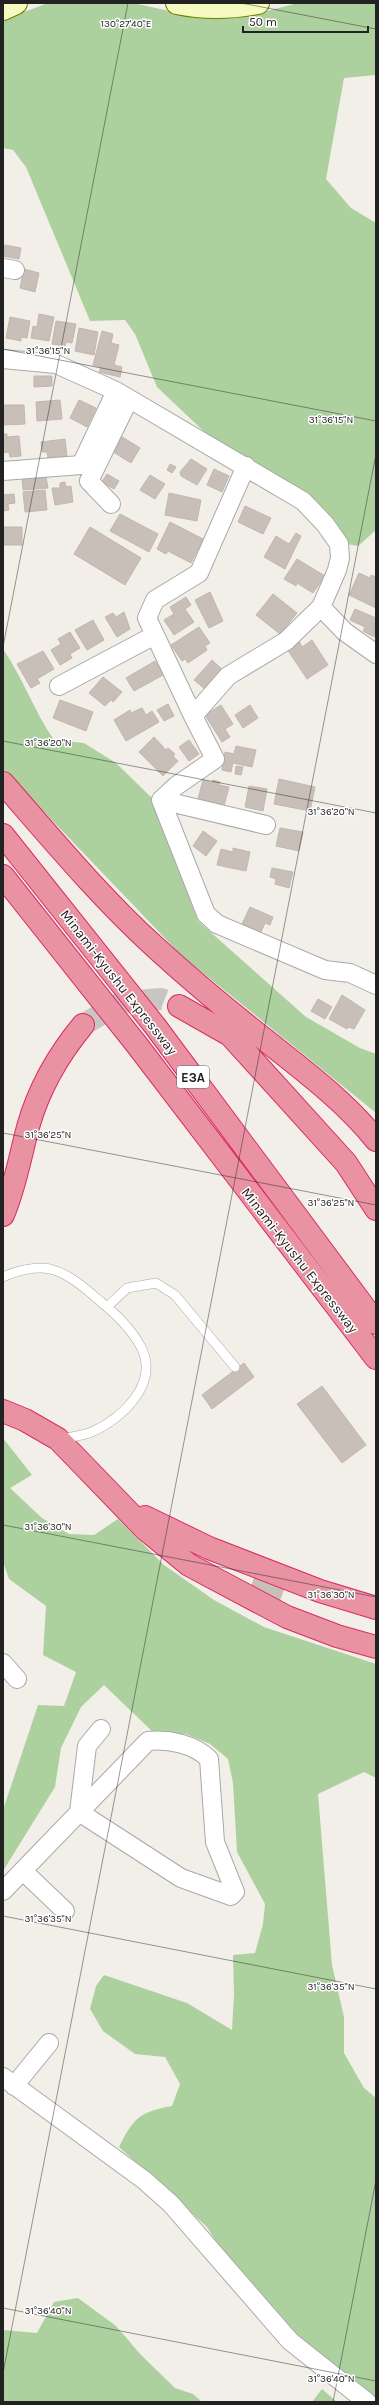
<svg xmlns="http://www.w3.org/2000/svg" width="379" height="2405" font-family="Karla,sans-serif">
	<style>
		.forest { fill: #add19e }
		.building { fill: #c7bfb8; stroke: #c4b6ab }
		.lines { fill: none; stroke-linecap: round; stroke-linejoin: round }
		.highway-tunnel { stroke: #c8c6c1; stroke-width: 22; stroke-dasharray: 22 11; stroke-linecap: butt }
		.lane-casing { stroke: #a9a9a9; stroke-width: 10 }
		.street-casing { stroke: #a9a9a9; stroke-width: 20 }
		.secondary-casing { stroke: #707d05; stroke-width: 24 }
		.highway-casing { stroke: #dc2a67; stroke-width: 24 }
		.lane { stroke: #fff; stroke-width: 9 }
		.street { stroke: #fff; stroke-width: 18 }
		.secondary { stroke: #f7fabf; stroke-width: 22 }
		.highway { stroke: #e892a2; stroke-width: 22 }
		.ticks { fill: none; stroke: #222; stroke-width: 1; stroke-opacity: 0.45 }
		.labels { text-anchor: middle; stroke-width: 3; stroke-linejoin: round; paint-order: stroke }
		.shield { fill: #fff; stroke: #646464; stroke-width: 1 }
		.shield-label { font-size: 13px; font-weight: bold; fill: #222 }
		.street-label { font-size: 14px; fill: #222; stroke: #fff }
		.ticks-label { font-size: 10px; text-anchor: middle; fill: #222; stroke: #fff; stroke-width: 3; stroke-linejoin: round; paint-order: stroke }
	</style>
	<rect width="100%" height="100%" fill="#f2efe9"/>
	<path class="forest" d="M48,3H133L201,18L247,16L298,3H376V75L344,78L326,179L351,208L376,223V530L358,546L336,542L304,499L235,461L157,387L135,334L125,320L90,321L26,167L13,150L3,148V20Z
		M3,649C23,678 34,711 54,740L84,743L116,763L152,798L198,921L306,1017L360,1048L376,1054V1113L181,955L3,769Z
		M3,1438L32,1475L10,1488L42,1518L69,1534L94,1535L118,1519L164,1565L214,1600L264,1627L376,1664V1778L364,1772L318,1794L332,1965L344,2017V2053L364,2088L376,2098V2402H358L310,2369L264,2319L207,2227L119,2147C134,2117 140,2112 172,2106L180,2084L165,2057L135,2054L103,2031L90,2009L96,1986L104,1975L187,2003L232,2030L234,1994L233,1955L255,1953L263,1924L265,1904L237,1852L233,1783L228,1759L210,1744L186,1734L157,1736L104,1685L81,1707L61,1748L55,1787L3,1871V1810L38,1705L64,1706L76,1672L43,1655L46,1606L9,1579L3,1562Z
		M78,2298L116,2326L141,2355L175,2388L193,2394L202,2402H3V2330L37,2333L54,2302Z
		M322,2389L337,2402H312Z"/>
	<path class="building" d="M5,245L21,248L19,259L3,256Z
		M24,269L39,273L35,292L20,288Z
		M39,314L54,317L49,341L31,338L33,326L37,327Z
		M10,317L30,321L27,338L21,337V341L6,338Z
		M56,321L76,324L72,343L66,342L65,346L52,344Z
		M79,328L98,332L94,355L75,351Z
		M102,331L113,334L111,343L119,345L114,365L122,367L120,377L99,372L101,367L93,365Z
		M34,376H52V386L34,387Z
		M60,400L62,419L37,421L36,402Z
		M79,400L96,408L87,427L70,418Z
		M3,405H24L25,424L3,425Z
		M3,434H7V437L19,436L21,456L10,457L9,452L3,453Z
		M119,435L140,448L131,463L110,450Z
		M65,439L67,456L48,458L47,452H42L41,442Z
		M191,459L207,469L197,485L181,476L180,472Z
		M170,464L176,467L172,473L167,470Z
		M214,469L229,476L222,492L207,485Z
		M107,474L119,481L114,489L102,482Z
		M150,475L165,484L155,499L140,490Z
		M46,477L48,488L23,490L22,479Z
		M65,482L66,487L71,486L73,502L55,505L52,488H60V483Z
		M45,490L47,510L25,512L23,492Z
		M169,493L201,500L197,521L165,515Z
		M14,494L15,503L8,504L9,510L3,511V495Z
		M245,506L271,518L263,534L238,522Z
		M120,514L158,534L149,552L110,531Z
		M170,522L203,539L191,563L168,551L166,554L157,549Z
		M3,527H22V545H3Z
		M90,527L141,558L125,585L74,554Z
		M296,533L301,536L285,569L264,557L276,536L289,544Z
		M297,559L325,576L313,593L297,583L296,586L284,579Z
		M359,573L370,578L371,575L376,577V608L349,595Z
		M210,592L223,621L209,628L195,600Z
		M273,594L297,613L280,634L256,615Z
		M186,597L191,605L185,609L194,622L174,635L164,620L174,614L170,607Z
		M355,609L376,618L374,637L363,631L365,627L350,620Z
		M124,612L130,629L117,637L105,617L113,613L116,617Z
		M93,620L104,640L87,650L75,630Z
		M199,627L210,643L205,646L207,650L188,663L185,659L182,661L171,645Z
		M70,632L80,648L70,654L72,658L60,665L51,650L61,644L58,639Z
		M312,640L328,665L307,679L287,649L299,641L302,647Z
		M43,651L54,669L37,679L40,683L31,688L17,664Z
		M212,660L224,671L206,690L194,680Z
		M155,661L163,675L134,691L126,678Z
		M103,677L122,692L113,702L111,700L105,706L89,693Z
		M60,700L93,712L86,731L53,718Z
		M168,704L174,716L164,721L157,710Z
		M221,705L233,724L225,729L230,737L222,742L205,715Z
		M250,705L258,718L243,728L235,715Z
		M142,708L146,715L152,711L159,722L126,741L114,720L130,710L131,713Z
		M154,737L166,750L168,748L175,754L173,756L178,761L163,776L139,752Z
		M189,740L199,754L189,761L179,747Z
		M236,746L256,750L252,767L233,763L231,772L222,770L225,752L234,754Z
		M236,766L243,767L241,775L235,774Z
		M279,779L315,787L310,811L274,804Z
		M203,780L212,783L213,780L220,782L219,785L229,787L224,806L198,799Z
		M249,786L267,789L263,811L245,807Z
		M280,828L303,832L299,851L276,846Z
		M203,831L217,841L206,856L193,846Z
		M233,848L250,852L246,871L217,865L221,849L233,852Z
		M272,868L293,872L289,888L275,884L276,879L270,877Z
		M250,907L273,917L270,925L265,923L261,932L242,924Z
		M342,995L365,1010L354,1029L349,1027L347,1029L329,1019Z
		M318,999L332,1007L325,1019L311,1011Z
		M244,1363L254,1377L212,1409L202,1395Z
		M322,1386L366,1445L342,1463L297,1404Z
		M261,1561L290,1573L278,1604L249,1593Z"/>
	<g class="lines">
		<path class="highway-tunnel" d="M83,1025L122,1002L161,999L179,1006"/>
		<g class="lane-casing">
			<path id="lane" d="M3,1277C15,1271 36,1266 50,1269C70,1274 86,1289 101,1302C116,1314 132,1330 141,1347C160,1384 122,1418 92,1432C82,1436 70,1437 59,1439
				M107,1307L127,1288L156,1283L175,1295L235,1367"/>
		</g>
		<g class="street-casing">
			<path id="street" d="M3,268L15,270
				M3,359L56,364L116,391L303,501L325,524L339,544L340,558L337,570L321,607L286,641L228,676L193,716L147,618L155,600L199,573L246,466
				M3,471L81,465L116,391
				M111,504L89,481L129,399
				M321,607L345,632L376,654
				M59,686L155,635
				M193,716L215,759L176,786L161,800L206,914L217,924L325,970L350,973L376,985
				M161,800L266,825
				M3,1663L17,1679
				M79,1812L87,1746L101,1729
				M23,1871L65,1911
				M3,1891L148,1741C169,1739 194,1744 209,1759L215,1842L235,1892L231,1896L181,1878L79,1812
				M3,2077L144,2180L171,2204L290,2341L367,2402
				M14,2086L49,2043"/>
		</g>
		<g class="secondary-casing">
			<path id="secondary" d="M177,3C205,9 231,8 258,3
				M3,9L16,3"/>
		</g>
		<g class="highway-casing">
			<path id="highway" d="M3,783C52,839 100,897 155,947C190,979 227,1010 264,1039C303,1070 345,1101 376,1140
				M3,835L155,1026L376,1323
				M3,876L137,1045L376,1358
				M179,1006L230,1035L346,1163L376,1209
				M3,1215C15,1187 20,1157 28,1127C39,1088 58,1055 83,1025
				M3,1411L25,1420L58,1439L145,1529L189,1565L287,1617L337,1636L376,1647
				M145,1517L209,1548L320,1591L376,1608"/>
		</g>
		<use href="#lane" class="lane"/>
		<use href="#street" class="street"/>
		<use href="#secondary" class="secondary"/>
		<use href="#highway" class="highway"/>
	</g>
	<path class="ticks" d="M241,3L376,29M3,349L376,421M3,647L128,3M3,741L376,813M3,1133L376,1205M3,1525L376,1597M3,1916L376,1989M3,2308L376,2381M3,2373L376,454M333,2402L376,2180"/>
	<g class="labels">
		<rect class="shield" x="177" y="1066" width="32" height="22" rx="3"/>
		<g class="shield-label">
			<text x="193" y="1082">E3A</text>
		</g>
		<g class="street-label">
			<text transform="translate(119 982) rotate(52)" y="5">Minami-Kyushu Expressway</text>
			<text transform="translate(300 1260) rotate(52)" y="5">Minami-Kyushu Expressway</text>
		</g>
	</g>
	<g class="ticks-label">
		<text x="126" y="27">130°27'40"E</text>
		<text x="48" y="354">31°36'15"N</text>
		<text x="331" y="423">31°36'15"N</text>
		<text x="48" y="746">31°36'20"N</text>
		<text x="331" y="815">31°36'20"N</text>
		<text x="48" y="1138">31°36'25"N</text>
		<text x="331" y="1206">31°36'25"N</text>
		<text x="48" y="1530">31°36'30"N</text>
		<text x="331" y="1598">31°36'30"N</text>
		<text x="48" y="1922">31°36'35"N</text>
		<text x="331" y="1990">31°36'35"N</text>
		<text x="48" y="2314">31°36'40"N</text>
		<text x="331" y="2382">31°36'40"N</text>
	</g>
	<rect width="379" height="2405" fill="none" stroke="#222222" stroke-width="8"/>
	<path d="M243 26v6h125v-6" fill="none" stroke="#222222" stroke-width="2"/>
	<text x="249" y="26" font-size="12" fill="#222222" stroke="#ffffff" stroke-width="3" paint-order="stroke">50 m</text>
</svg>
